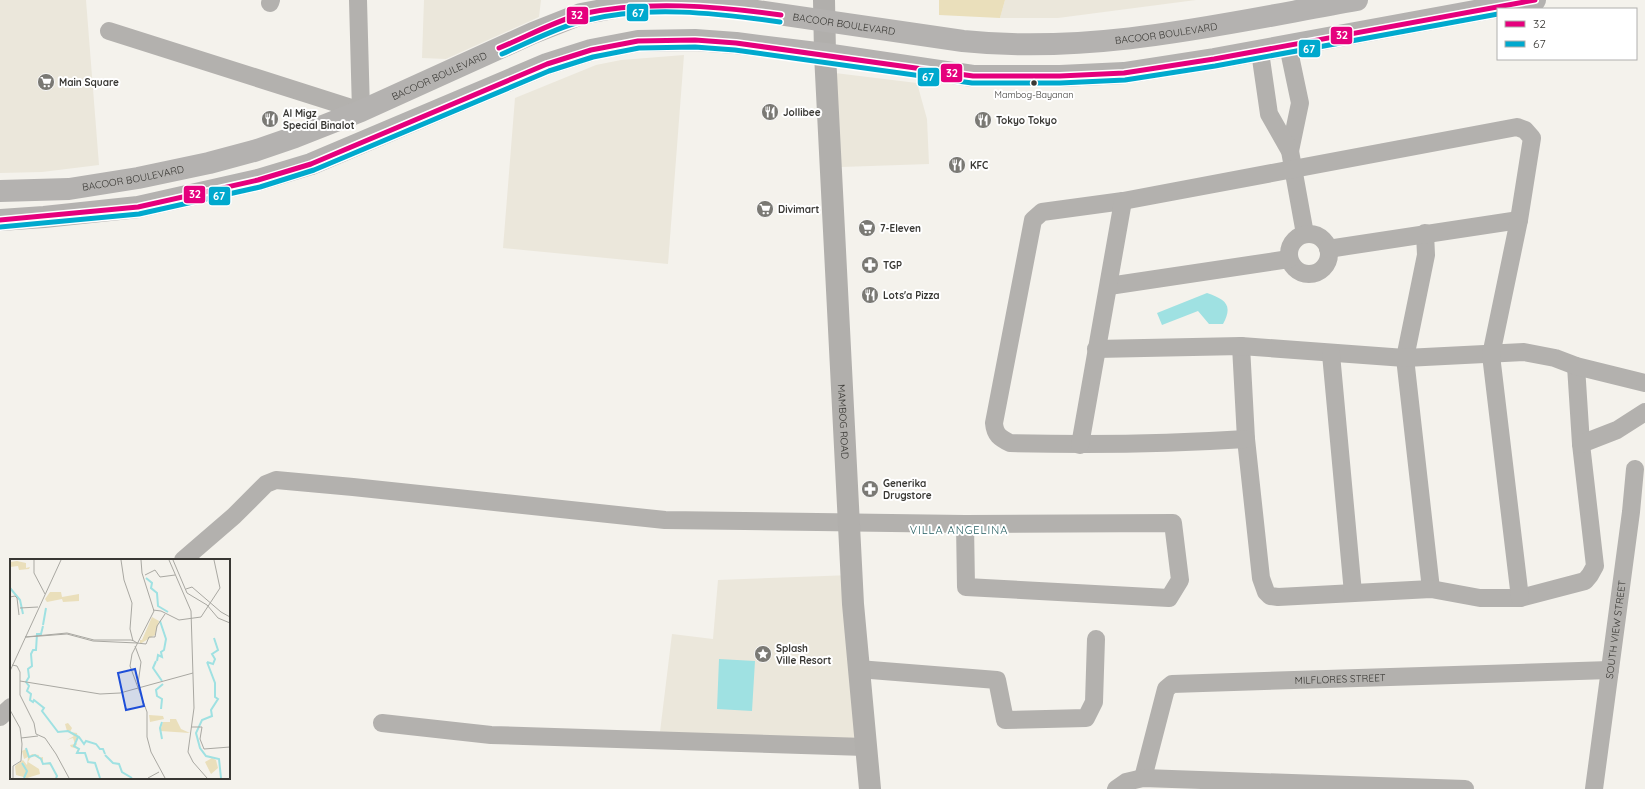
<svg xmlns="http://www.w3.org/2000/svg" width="1645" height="789" font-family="Quicksand,sans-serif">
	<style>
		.built { fill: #ebe7db }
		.green { fill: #eadfbb }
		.water { fill: #9fe1e2 }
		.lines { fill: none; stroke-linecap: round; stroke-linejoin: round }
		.street { stroke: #b3b1ae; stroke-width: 18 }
		.secondary { stroke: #b1afac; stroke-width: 22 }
		.primary { stroke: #b4b2b0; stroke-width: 22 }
		.bus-1-casing { stroke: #fff; stroke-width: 8 }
		.bus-2-casing { stroke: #fff; stroke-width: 8 }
		.bus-1 { stroke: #e5007d; stroke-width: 5 }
		.bus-2 { stroke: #00a9ce; stroke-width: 5 }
		.bus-dot { fill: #393834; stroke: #fff; stroke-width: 1.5 }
		.labels { text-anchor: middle; stroke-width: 4; stroke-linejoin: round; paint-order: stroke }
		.bus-label { font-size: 9px; fill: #393834; stroke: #fff }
		.street-label { font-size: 10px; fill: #393834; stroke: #fff }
		.poi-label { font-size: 10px; font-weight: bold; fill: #393834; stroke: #fff; text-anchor: start }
		.neighbourhood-label { font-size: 11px; letter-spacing: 1px; fill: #235d60; stroke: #fff }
		.inset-river { fill: none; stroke: #9fe1e2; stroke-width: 2 }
		.inset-road { fill: none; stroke: #a9a8a2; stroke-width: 1 }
		.view { fill: #1d4ed8; fill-opacity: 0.15; stroke: #1d4ed8; stroke-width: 2 }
		.inset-edge { fill: none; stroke: #393834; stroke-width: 2 }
		.line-badge { stroke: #fff; stroke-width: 1.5 }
		.badge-label { font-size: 11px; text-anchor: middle; font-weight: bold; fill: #fff }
	</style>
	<rect width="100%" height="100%" fill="#f4f2ec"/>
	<path class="built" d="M0,0H86L99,165L42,172L0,173Z
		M424,0H541L539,17L446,59L422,58Z
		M1005,0H1196L1058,18H1000Z
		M684,55L668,264L503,248L515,98L596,65L621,60Z
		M835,73L917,83L927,119L929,164L841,167Z
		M852,575L865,747L659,740L672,634L713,639L718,580Z"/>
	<path class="green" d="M939,0H1005L1000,18L939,15Z"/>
	<path class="water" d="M1207,293C1224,299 1234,304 1223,324H1209L1198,311L1162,325L1157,313Z
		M719,659L755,661L752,711L717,709Z"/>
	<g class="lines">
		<g class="street">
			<path d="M270,3L271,0"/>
			<path d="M109,31L361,111L358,0"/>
			<path d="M1288,46L1300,103L1290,151"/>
			<path d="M1260,52L1269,114L1290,151L1305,234"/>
			<path d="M1425,233L1426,255L1405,358L1431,589"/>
			<circle cx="1309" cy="254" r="20"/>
			<path d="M1328,249L1519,220"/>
			<path d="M1109,286L1289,259"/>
			<path d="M1241,346L1246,439L1261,578L1266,592L1270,596L1278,597L1431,589L1480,598H1520L1585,581L1590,575L1595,566L1581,444L1576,366"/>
			<path d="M1096,349L1241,346L1405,358L1524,352L1555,358L1576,366L1645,383"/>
			<path d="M1331,354L1353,593"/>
			<path d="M1246,439C1167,444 1089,445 1010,443C1000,438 995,435 994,423L1033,220L1042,212L1123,201L1517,127L1525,130L1532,138L1519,220L1491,355L1520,598"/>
			<path d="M1581,444L1617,430L1645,412"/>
			<path d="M1080,445L1123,201"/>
			<path d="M183,560L234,516L266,484L276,480L353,487L665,520L965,524L1173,523L1180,580L1169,598L966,587L965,524"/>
			<path d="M858,669L997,680L1005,720L1086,718L1094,702L1096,639"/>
			<path d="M0,717L11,707"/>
			<path d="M382,723L491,735L865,747"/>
			<path id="s1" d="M1143,778L1166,689L1172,684L1610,670"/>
			<path d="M1116,789L1126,782L1143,778L1465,789"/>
			<path id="s2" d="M1594,789L1631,512L1635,469"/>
		</g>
		<path class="secondary" id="s3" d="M824,0L825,54L853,604L870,789"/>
		<g class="primary">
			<path id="s4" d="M0,191L69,189L138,178L209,163L254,151L295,137L361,111L533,33L581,14L619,7L661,4H709L963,41C1096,55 1227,23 1357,0"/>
			<path d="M0,220L44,217L138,207L258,180L311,164L547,64L591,50L638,41L695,40L736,43L825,54L973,76H1060L1124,73L1214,59L1535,0"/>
		</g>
		<g class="bus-1-casing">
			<path id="bus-1" d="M499,48C526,37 553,22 581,14C645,0 717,6 781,15
				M0,220L138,207L258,180L311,164L547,64L591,50L638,41L695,40L736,43L973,76H1060L1124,73L1214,59L1535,0"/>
		</g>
		<g class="bus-2-casing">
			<path id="bus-2" d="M502,54C528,43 555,28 583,21C647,5 716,13 780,22
				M0,227L139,214L260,187L314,170L549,71L593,57L639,48L695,47L735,50L972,83H1060L1125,80L1215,66L1498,14"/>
		</g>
		<use href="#bus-1" class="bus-1"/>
		<use href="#bus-2" class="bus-2"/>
	</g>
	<defs>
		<g id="supermarket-disc" transform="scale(0.9)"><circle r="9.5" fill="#7a7974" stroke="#fff"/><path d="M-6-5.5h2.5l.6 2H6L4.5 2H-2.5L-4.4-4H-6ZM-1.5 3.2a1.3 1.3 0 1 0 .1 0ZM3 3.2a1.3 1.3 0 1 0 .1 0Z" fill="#fff"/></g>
		<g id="restaurant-disc" transform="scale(0.9)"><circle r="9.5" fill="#7a7974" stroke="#fff"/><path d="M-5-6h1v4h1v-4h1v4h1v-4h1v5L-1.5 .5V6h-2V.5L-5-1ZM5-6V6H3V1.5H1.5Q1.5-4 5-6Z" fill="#fff"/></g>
		<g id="pharmacy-disc" transform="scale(0.9)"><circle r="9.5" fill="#7a7974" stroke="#fff"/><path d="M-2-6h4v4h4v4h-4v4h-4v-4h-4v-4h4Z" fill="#fff"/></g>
		<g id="sight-disc" transform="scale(0.9)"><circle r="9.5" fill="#7a7974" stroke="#fff"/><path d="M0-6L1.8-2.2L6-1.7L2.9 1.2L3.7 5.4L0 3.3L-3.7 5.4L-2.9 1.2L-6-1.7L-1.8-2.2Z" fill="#fff"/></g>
	</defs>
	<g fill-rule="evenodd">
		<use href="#supermarket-disc" x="46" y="82"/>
		<use href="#restaurant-disc" x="770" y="112"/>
		<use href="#restaurant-disc" x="270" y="119"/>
		<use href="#restaurant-disc" x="983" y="120"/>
		<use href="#restaurant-disc" x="957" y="165"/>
		<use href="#supermarket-disc" x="765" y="209"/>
		<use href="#supermarket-disc" x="867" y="228"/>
		<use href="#pharmacy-disc" x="870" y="265"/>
		<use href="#restaurant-disc" x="870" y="295"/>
		<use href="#pharmacy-disc" x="870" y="489"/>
		<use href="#sight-disc" x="763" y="654"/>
	</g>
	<circle class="bus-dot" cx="1034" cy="83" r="3.5"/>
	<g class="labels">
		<g class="bus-label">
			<text x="1034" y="98">Mambog-Bayanan</text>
		</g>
		<g class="street-label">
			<text dy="4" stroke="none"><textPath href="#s4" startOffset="878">BACOOR BOULEVARD</textPath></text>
			<text dy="4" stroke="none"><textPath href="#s4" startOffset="1202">BACOOR BOULEVARD</textPath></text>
			<text dy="4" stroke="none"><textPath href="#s4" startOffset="458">BACOOR BOULEVARD</textPath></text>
			<text dy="4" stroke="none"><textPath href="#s4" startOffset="134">BACOOR BOULEVARD</textPath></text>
			<text dy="4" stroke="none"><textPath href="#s3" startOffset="422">MAMBOG ROAD</textPath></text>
			<text dy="4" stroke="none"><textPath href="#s2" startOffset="161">SOUTH VIEW STREET</textPath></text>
			<text dy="4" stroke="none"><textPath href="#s1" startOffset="268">MILFLORES STREET</textPath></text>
		</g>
		<g class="poi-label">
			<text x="59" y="86">Main Square</text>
			<text x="783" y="116">Jollibee</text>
			<text x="283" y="117">Al Migz<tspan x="283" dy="12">Special Binalot</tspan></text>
			<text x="996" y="124">Tokyo Tokyo</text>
			<text x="970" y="169">KFC</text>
			<text x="778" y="213">Divimart</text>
			<text x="880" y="232">7-Eleven</text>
			<text x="883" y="269">TGP</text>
			<text x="883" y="299">Lots'a Pizza</text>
			<text x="883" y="487">Generika<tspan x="883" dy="12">Drugstore</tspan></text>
			<text x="776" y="652">Splash<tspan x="776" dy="12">Ville Resort</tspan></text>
		</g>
		<g class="neighbourhood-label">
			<text x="959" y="534">VILLA ANGELINA</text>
		</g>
	</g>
	<g transform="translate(10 559)">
		<rect width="220" height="220" fill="#f4f2ec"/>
		<path d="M7,2L16,4V9L20,8L19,10L9,11L8,7L0,8V3ZM40,33H51L52,38L69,35V42L53,43L52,40L37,43L35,40ZM142,58L149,62L145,76L130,85V81H132ZM139,156L153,157L154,160L140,163ZM160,160H166L171,170L180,174L150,172L153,163H160ZM58,164L62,169L60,173L67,174L68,180L65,182L67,185L65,188L69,190L67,194H75L77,199L75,194H66L68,190L61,188L60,186L65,185L63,179L57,181L64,177L57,172L55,165ZM16,190L19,198L22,195L29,196L28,199L33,198V204H40L42,206L33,205L30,200L22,196L18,203L29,210L30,215L17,219L6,216L5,207L13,201L17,206L18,198L14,200L12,192ZM202,199L206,201L208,209L201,215L195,203Z" fill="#eadfbb"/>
		<path class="inset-river" d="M136,19L142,24L141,29L147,34L148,47L158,53M0,29L10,41L13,55M33,66L36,49M33,67L31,75H27L26,91H23L21,95L22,107L18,110L19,118L16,123L19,127L17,132L21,135L20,141L23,143L24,141L34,149L32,152L48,173L58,172L69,178L74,185L76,182L86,185L90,190H93L95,195M146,102L143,109L152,122M147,102L148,96L152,98L151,93L154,91L156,80L150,62M197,103L205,124V138L208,140L201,151L202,157L192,161L186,174L190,189L196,197L209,200L211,219M197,103L203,105L205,100L202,95L208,91L204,79M151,150L152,140L147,137L146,131L153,125M152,163L150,169L152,180M68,178L64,187L69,190L67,194H75L78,203L85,204L90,219M16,189L19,198L25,196L31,200L33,205L40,204L47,217L46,219M95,196L103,204L109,205L112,213L122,219M12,204L17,212L14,219"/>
		<path class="inset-road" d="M24,1V14L35,35M111,1L114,21L122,44L120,70L123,82M131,1L132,14L144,52L122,95L120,107L137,153V178L141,193L155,219M159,1L181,52L184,149L178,193L183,203L197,219M163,1L177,34L197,46M135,16L145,11L150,18L165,16M176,30L182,28L211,53L220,58M0,38L5,37L7,39L9,56M197,46L208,59L220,64M10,49L28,48M143,51L151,52L169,61L191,58L210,29L204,1M57,74L84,81H121L124,82L127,84L83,82L57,75L17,78H15ZM127,84L136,85L139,78H145L147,67L155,55M125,87L131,103L128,125M2,106L7,107L10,113V136L24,164L26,175L35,179L46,195L59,219M0,112L51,1M10,122L90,135L110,134L183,114M0,151L10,169L12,185L11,202L3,207V219M181,168H192L190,180L194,190L220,188M11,179L28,177M138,219L149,213"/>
		<path class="view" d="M125,110L134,147L116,151L108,114Z"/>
		<rect width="220" height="220" class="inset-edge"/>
	</g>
	<g class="line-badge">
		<rect x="626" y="3" width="23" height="19" rx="4" fill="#00a9ce"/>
		<rect x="566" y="6" width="23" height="19" rx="4" fill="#e5007d"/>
		<rect x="1330" y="26" width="23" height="19" rx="4" fill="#e5007d"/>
		<rect x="1298" y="39" width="23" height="19" rx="4" fill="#00a9ce"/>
		<rect x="940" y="63" width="23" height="20" rx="4" fill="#e5007d"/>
		<rect x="917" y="67" width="23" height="20" rx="4" fill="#00a9ce"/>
		<rect x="183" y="185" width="23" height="19" rx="4" fill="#e5007d"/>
		<rect x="208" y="186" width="23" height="20" rx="4" fill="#00a9ce"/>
	</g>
	<g class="badge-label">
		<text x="638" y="17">67</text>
		<text x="577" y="19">32</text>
		<text x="1342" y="39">32</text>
		<text x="1309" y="53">67</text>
		<text x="952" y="77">32</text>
		<text x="928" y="81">67</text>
		<text x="195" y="198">32</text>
		<text x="219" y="200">67</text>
	</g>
	<rect x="1497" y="8" width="140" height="52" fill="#ffffff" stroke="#b0afae"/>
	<rect x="1505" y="21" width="20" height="6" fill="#e5007d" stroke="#b0afae"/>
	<text x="1533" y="28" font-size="12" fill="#393834">32</text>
	<rect x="1505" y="41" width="20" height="6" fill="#00a9ce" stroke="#b0afae"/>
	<text x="1533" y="48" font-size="12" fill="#393834">67</text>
</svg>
